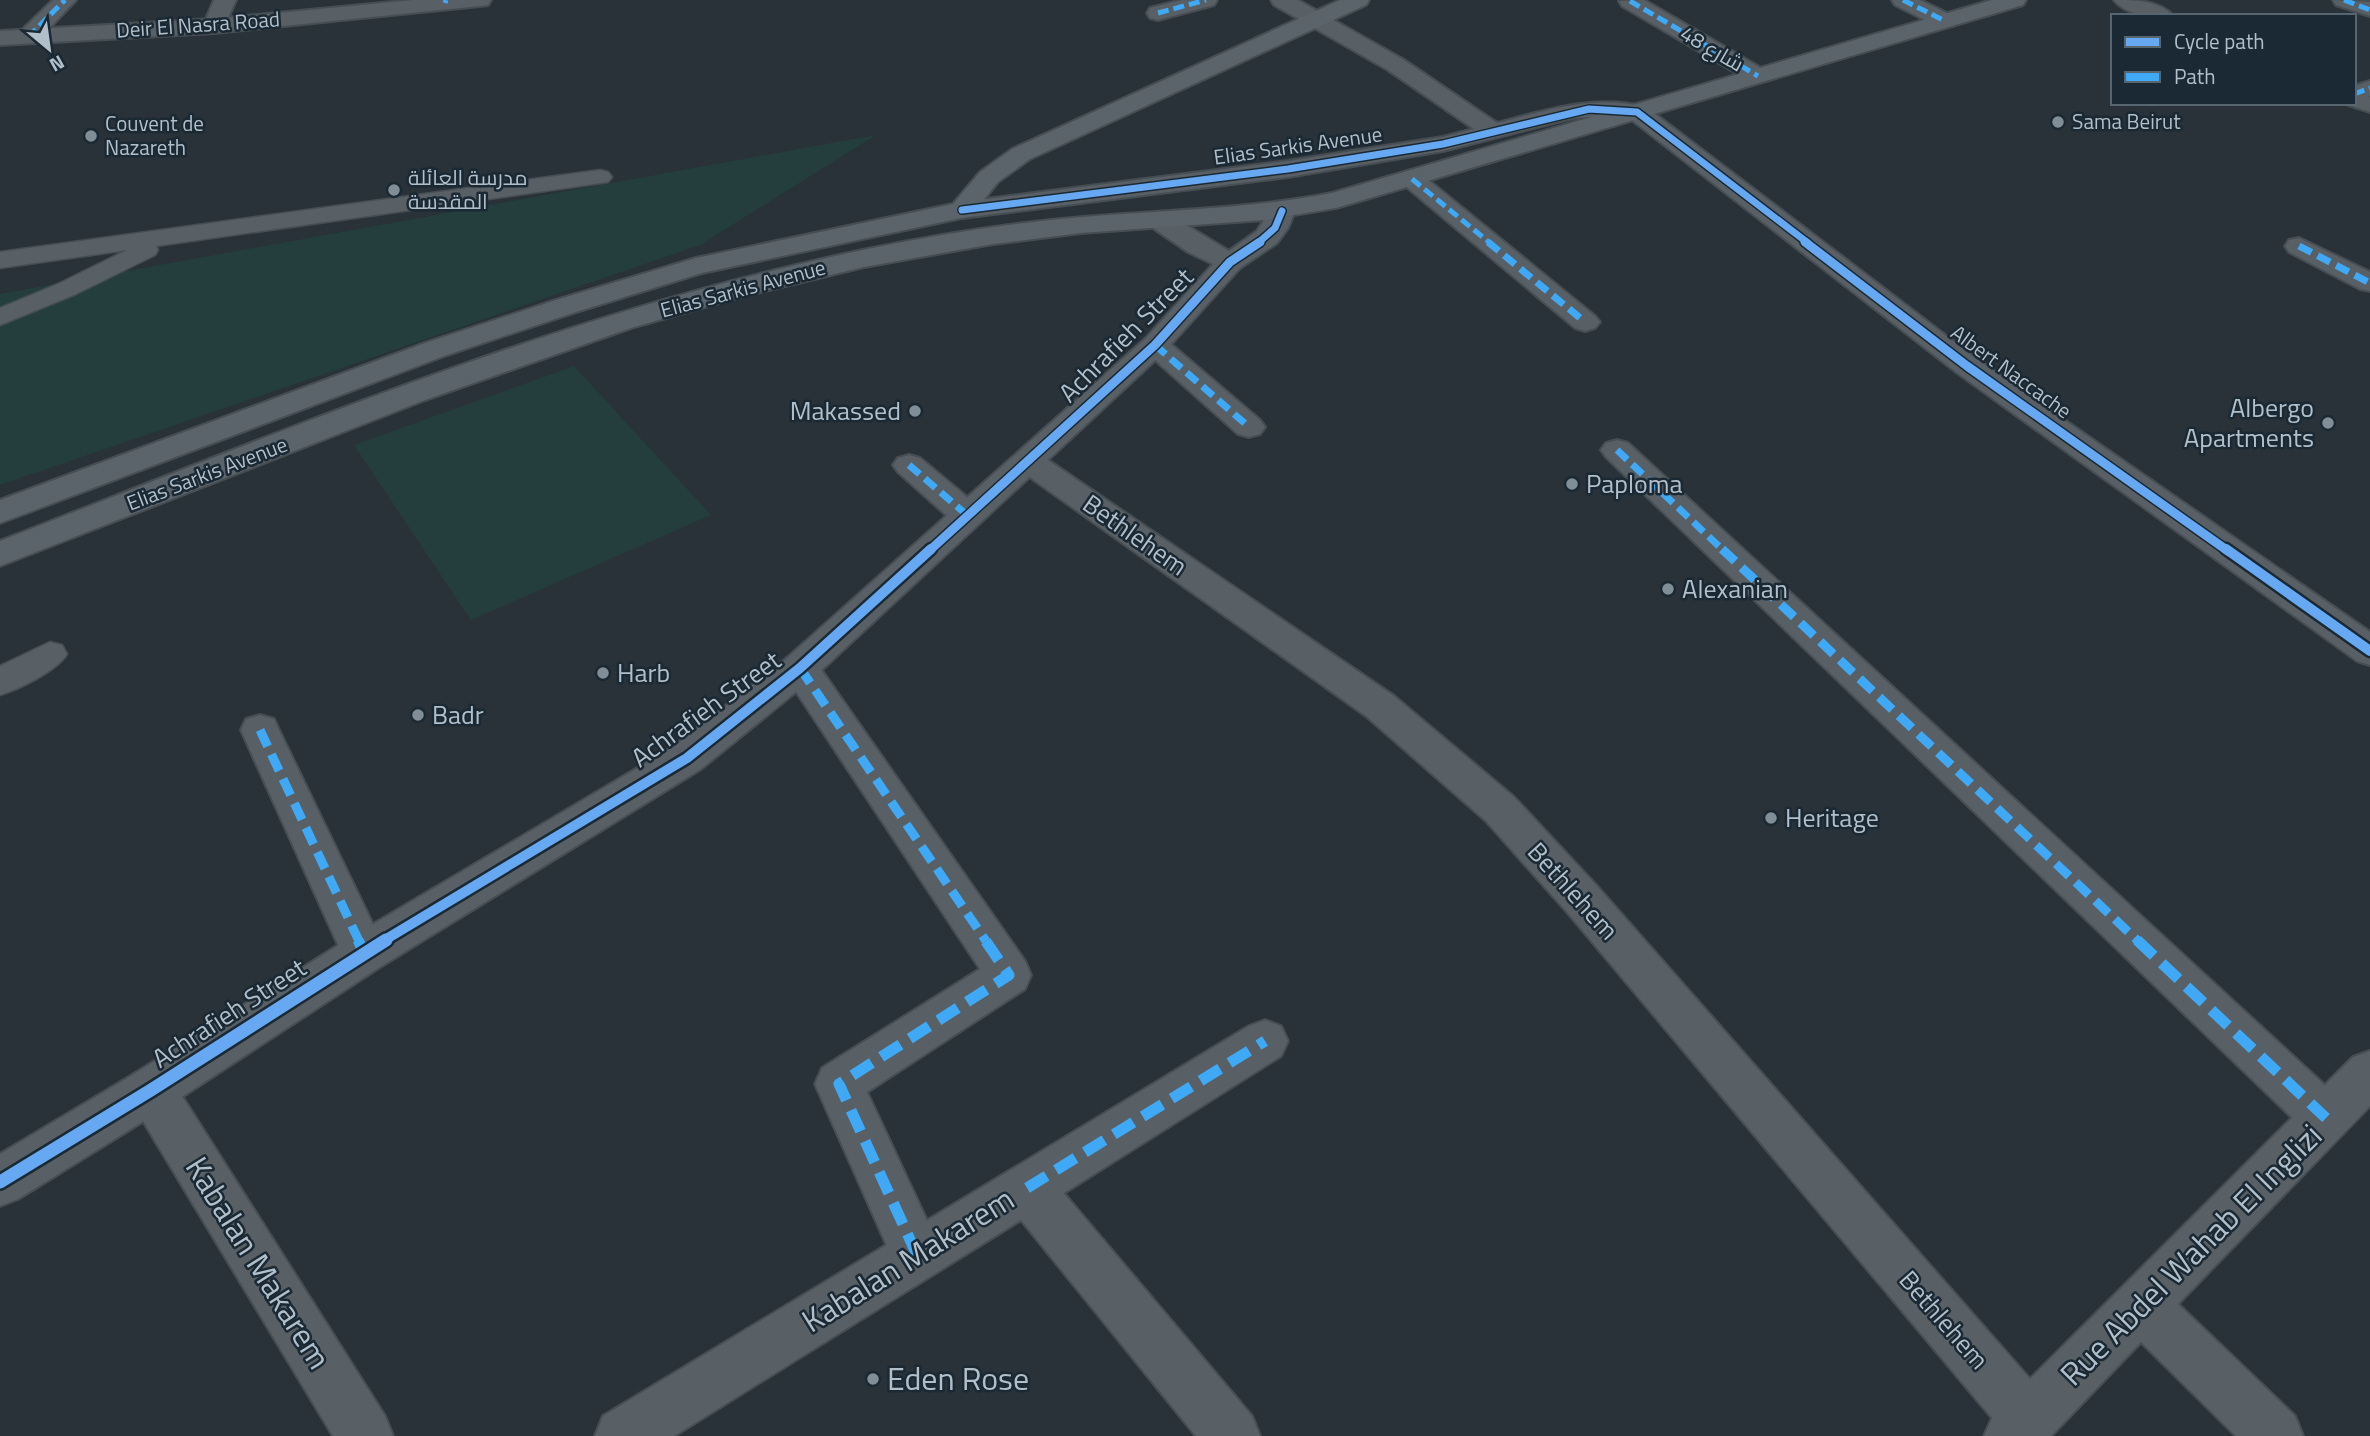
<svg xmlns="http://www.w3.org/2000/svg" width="2370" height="1436" font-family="'Titillium Web',Cairo,sans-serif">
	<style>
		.green { fill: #243e3e }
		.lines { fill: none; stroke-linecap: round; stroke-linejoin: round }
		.service-casing { stroke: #464e53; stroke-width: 3 }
		.pedestrian-casing { stroke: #464e53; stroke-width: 4 }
		.minor-casing { stroke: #464e53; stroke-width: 4 }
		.tertiary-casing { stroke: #464e53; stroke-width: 4 }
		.secondary-casing { stroke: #464e53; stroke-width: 4 }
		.service { fill: #586066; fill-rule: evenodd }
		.pedestrian { fill: #586066; fill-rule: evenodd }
		.minor { fill: #586066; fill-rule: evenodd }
		.tertiary { fill: #586066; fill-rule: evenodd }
		.secondary { fill: #5c646b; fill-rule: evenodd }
		.quiet-far3 { stroke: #3fa9f5; stroke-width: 5; stroke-dasharray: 11 5; stroke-linecap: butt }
		.quiet-far2 { stroke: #3fa9f5; stroke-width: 7; stroke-dasharray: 14 7; stroke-linecap: butt }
		.quiet-far1 { stroke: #3fa9f5; stroke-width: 9; stroke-dasharray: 18 9; stroke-linecap: butt }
		.quiet { stroke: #3fa9f5; stroke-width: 11; stroke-dasharray: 23 11; stroke-linecap: butt }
		.cycleway-far3-casing { stroke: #1a2934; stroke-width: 10 }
		.cycleway-far2-casing { stroke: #1a2934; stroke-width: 12 }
		.cycleway-far1-casing { stroke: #1a2934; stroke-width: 15 }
		.cycleway-casing { stroke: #1a2934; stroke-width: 18 }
		.cycleway-far3 { stroke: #66a8f1; stroke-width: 7 }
		.cycleway-far2 { stroke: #66a8f1; stroke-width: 9 }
		.cycleway-far1 { stroke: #66a8f1; stroke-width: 10 }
		.cycleway { stroke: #66a8f1; stroke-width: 13 }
		.poi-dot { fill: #818e97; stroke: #1a2934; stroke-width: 2.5 }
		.labels { text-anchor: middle; stroke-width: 5; stroke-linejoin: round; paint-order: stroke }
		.far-street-label { font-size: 21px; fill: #b1bfca; stroke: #1a2934 }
		.far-poi-label { font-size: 21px; fill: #b1bfca; stroke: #1a2934; text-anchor: start }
		.street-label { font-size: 26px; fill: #b1bfca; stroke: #1a2934 }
		.poi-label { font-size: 26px; fill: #b1bfca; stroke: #1a2934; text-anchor: start }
		.near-street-label { font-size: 32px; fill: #b1bfca; stroke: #1a2934 }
		.near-poi-label { font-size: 32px; fill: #b1bfca; stroke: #1a2934; text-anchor: start }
	</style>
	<rect width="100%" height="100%" fill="#283238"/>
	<path class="green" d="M876,135L700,245L0,485V294Z
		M574,366L711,515L471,620L354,445Z"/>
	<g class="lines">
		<g class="service-casing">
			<path id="service" d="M600,170L608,172L612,177L608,182L156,246L158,250L155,255L76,294L0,325V308L58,284L127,250L0,268V252Z
				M50,642L62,645L67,654C57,671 19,689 0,695V666Z"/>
		</g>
		<g class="pedestrian-casing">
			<path id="pedestrian" d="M53,0H76L36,42H20L17,37L20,32Z
				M1182,0H1217L1214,5L1158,20L1150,18L1147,13L1150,8Z
				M1644,0L1766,71L1770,76L1766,81H1750L1622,6L1619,1Z
				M1892,0H1920L1953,16L1956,21L1953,26H1937L1895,5Z
				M2333,0L2370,2V16L2336,5Z
				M2370,81V96L2354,101V86Z
				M1412,171L1421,174L1595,316L1600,322L1595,328L1585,331L1575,328L1403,184L1399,179L1403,174Z
				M2299,238L2370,272V291L2360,289L2289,252L2285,246L2289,240Z
				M1155,336L1165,339L1260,420L1265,427L1260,434L1249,437L1238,434L1145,351L1140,345L1145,339Z
				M1617,440L1628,443L2343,1102L2350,1118L2343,1134L2326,1141L2309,1134L1606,457L1601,450L1606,443Z
				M909,455L920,458L979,507L984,515L979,523L967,526L955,523L898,472L893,465L898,458Z
				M800,654L813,658L1025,961L1031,975L1025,989L867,1092L943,1255L935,1273L917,1281L899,1273L815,1084L822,1068L980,969L787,678L781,668L787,658Z
				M260,715L274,719L279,730L380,939L386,953L380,967L364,972L348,967L241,730L246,719Z
				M1265,1020L1281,1026L1288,1041L1281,1056L1045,1205L1027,1213L1009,1205L1002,1188L1009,1171L1249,1026Z"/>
		</g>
		<g class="minor-casing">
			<path id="minor" d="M214,0H236L222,31H206L203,26Z
				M2114,0C2133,0 2160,0 2173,16C2154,16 2127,17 2114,0Z
				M2354,92L2370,97V112L2346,104L2354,103Z
				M1637,105L1646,107L1978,360L2370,632V665L2357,661L1956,372L1628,117L1625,112L1628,107Z
				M1028,451L1039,454L1394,696L1514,797L1597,886L2030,1379L2353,1057L2370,1051V1106L2178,1304L2295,1416L2303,1436H2236L2141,1342L2051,1436H1984L1992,1418L1567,912L1486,821L1366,716L1017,468L1012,461L1017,454Z
				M151,1068L168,1074L385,1416L393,1436H333L134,1106L127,1090L134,1074Z
				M1027,1163L1045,1171L1252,1416L1260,1436H1196L1021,1220L674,1436H595L603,1416L1009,1171Z"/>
		</g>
		<g class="tertiary-casing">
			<path id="tertiary" d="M414,0H491L488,5L480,6L214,33L0,45V31L214,19Z
				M1271,0H1298L1404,60L1497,123C1546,110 1595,94 1646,107L1649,112L1646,117C1623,123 1597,115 1573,118L1443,151L1288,177L962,218L953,216L949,210L953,204L962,202L1288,161L1443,137L1474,129L1388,70L1274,5Z
				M1282,203L1291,205L1295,211L1288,228L1277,243L1240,268L1165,351L813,678L701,769L380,967L168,1106L18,1199L0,1206V1154L134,1074L348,939L673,747L787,658L1145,339L1213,264L1188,252L1150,226L1146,220L1150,214L1159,212L1168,214L1229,251L1257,231L1273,205Z"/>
		</g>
		<g class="secondary-casing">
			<path id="secondary" d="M1340,0H1369L1366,5L1030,159L998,182L971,216L702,273L576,312L447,355L0,523V500L425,343L556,300L696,258L953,204L980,172L1012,149Z
				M1992,0H2026L2023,5L1336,208L1264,220L1081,233L993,244L864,267L740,297L634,327L425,400L0,566V541C283,431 565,312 863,250C935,235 1009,223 1083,217C1166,210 1250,209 1332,193Z"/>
		</g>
		<use href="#service" class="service"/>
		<use href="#pedestrian" class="pedestrian"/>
		<use href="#minor" class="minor"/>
		<use href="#tertiary" class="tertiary"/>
		<use href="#secondary" class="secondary"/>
		<path class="quiet-far3" d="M1903,0L1945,21
			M2344,0L2370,10
			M1630,1L1758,76
			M445,3L446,0
			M1158,13L1206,0
			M28,37L65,0
			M2354,94L2370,88
			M1412,179L1490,243"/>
		<path class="quiet-far2" d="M1488,242L1585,322
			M2299,246L2370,283
			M1155,345L1249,427
			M1617,450L1724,551
			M909,465L967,515"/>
		<path class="quiet-far1" d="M1722,549L2138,941
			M800,668L986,941
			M260,730L359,941"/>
		<path class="quiet" d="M358,940L364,953
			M2137,940L2326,1118
			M1027,1188L1265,1041
			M917,1255L839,1084L1009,975L985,940"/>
		<g class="cycleway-far3-casing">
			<path id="cycleway-far3" d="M962,210L1288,169L1443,144L1589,109L1637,112L1808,243
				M1258,243L1275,228L1282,211"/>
		</g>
		<g class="cycleway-far2-casing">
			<path id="cycleway-far2" d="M1805,242L1967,366L2228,551
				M929,551L1155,345L1230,262L1260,242"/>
		</g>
		<g class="cycleway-far1-casing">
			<path id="cycleway-far1" d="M2226,549L2370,651
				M383,941L687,758L800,668L931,549"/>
		</g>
		<g class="cycleway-casing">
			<path id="cycleway" d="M0,1182L151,1090L386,940"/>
		</g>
		<use href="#cycleway-far3" class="cycleway-far3"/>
		<use href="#cycleway-far2" class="cycleway-far2"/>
		<use href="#cycleway-far1" class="cycleway-far1"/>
		<use href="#cycleway" class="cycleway"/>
	</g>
	<g class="poi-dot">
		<circle cx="2058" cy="122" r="7"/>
		<circle cx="91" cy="136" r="7"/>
		<circle cx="394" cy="190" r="7"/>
		<circle cx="915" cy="411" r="7"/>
		<circle cx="2328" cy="423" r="7"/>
		<circle cx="1572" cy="484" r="7"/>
		<circle cx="1668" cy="589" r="7"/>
		<circle cx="603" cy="673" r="7"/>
		<circle cx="418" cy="715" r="7"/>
		<circle cx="1771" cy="818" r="7"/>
		<circle cx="873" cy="1379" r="7"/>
	</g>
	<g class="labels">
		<g class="far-street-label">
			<text transform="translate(198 25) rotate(-4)" y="7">Deir El Nasra Road</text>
			<text transform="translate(1712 49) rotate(30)" y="7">شارع 48</text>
			<text transform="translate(1298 146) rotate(-8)" y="7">Elias Sarkis Avenue</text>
			<text transform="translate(743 289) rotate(-15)" y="7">Elias Sarkis Avenue</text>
			<text transform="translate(2011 372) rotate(36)" y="7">Albert Naccache</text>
			<text transform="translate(207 474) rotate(-21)" y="7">Elias Sarkis Avenue</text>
		</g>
		<g class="far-poi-label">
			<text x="2072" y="129">Sama Beirut</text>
			<text x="105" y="131">Couvent de<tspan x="105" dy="24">Nazareth</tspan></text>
			<text x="408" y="185">مدرسة العائلة<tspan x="408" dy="24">المقدسة</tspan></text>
		</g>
		<g class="street-label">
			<text transform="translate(1126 335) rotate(-45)" y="9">Achrafieh Street</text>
			<text transform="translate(1135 535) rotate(35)" y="9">Bethlehem</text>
			<text transform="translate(706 709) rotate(-36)" y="9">Achrafieh Street</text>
			<text transform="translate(1573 891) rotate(48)" y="9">Bethlehem</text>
			<text transform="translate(229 1013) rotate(-33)" y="9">Achrafieh Street</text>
			<text transform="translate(1944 1320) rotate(49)" y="9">Bethlehem</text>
		</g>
		<g class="poi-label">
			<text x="2314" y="417" text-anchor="end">Albergo<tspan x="2314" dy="30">Apartments</tspan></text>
			<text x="901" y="420" text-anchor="end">Makassed</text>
			<text x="1586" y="493">Paploma</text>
			<text x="1682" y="598">Alexanian</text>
			<text x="617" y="682">Harb</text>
			<text x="432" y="724">Badr</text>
			<text x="1785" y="827">Heritage</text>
		</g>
		<g class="near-street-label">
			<text transform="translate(2191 1255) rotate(-45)" y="11">Rue Abdel Wahab El Inglizi</text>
			<text transform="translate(908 1260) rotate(-32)" y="11">Kabalan Makarem</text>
			<text transform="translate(258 1263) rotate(58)" y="11">Kabalan Makarem</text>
		</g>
		<g class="near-poi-label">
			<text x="887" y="1390">Eden Rose</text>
		</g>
	</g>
	<rect x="2111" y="14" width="245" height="91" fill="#1a2934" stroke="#566570" stroke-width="2"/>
	<rect x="2125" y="37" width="35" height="10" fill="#66a8f1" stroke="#566570" stroke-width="2"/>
	<text x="2174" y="49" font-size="21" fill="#b1bfca">Cycle path</text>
	<rect x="2125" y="72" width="35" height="10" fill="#3fa9f5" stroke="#566570" stroke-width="2"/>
	<text x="2174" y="84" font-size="21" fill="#b1bfca">Path</text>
	<g transform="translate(49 49) rotate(151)" stroke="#1a2934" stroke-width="5" paint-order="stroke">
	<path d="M0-5L12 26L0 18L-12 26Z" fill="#b1bfca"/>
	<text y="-10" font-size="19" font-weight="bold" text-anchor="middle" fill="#b1bfca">N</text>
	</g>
</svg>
